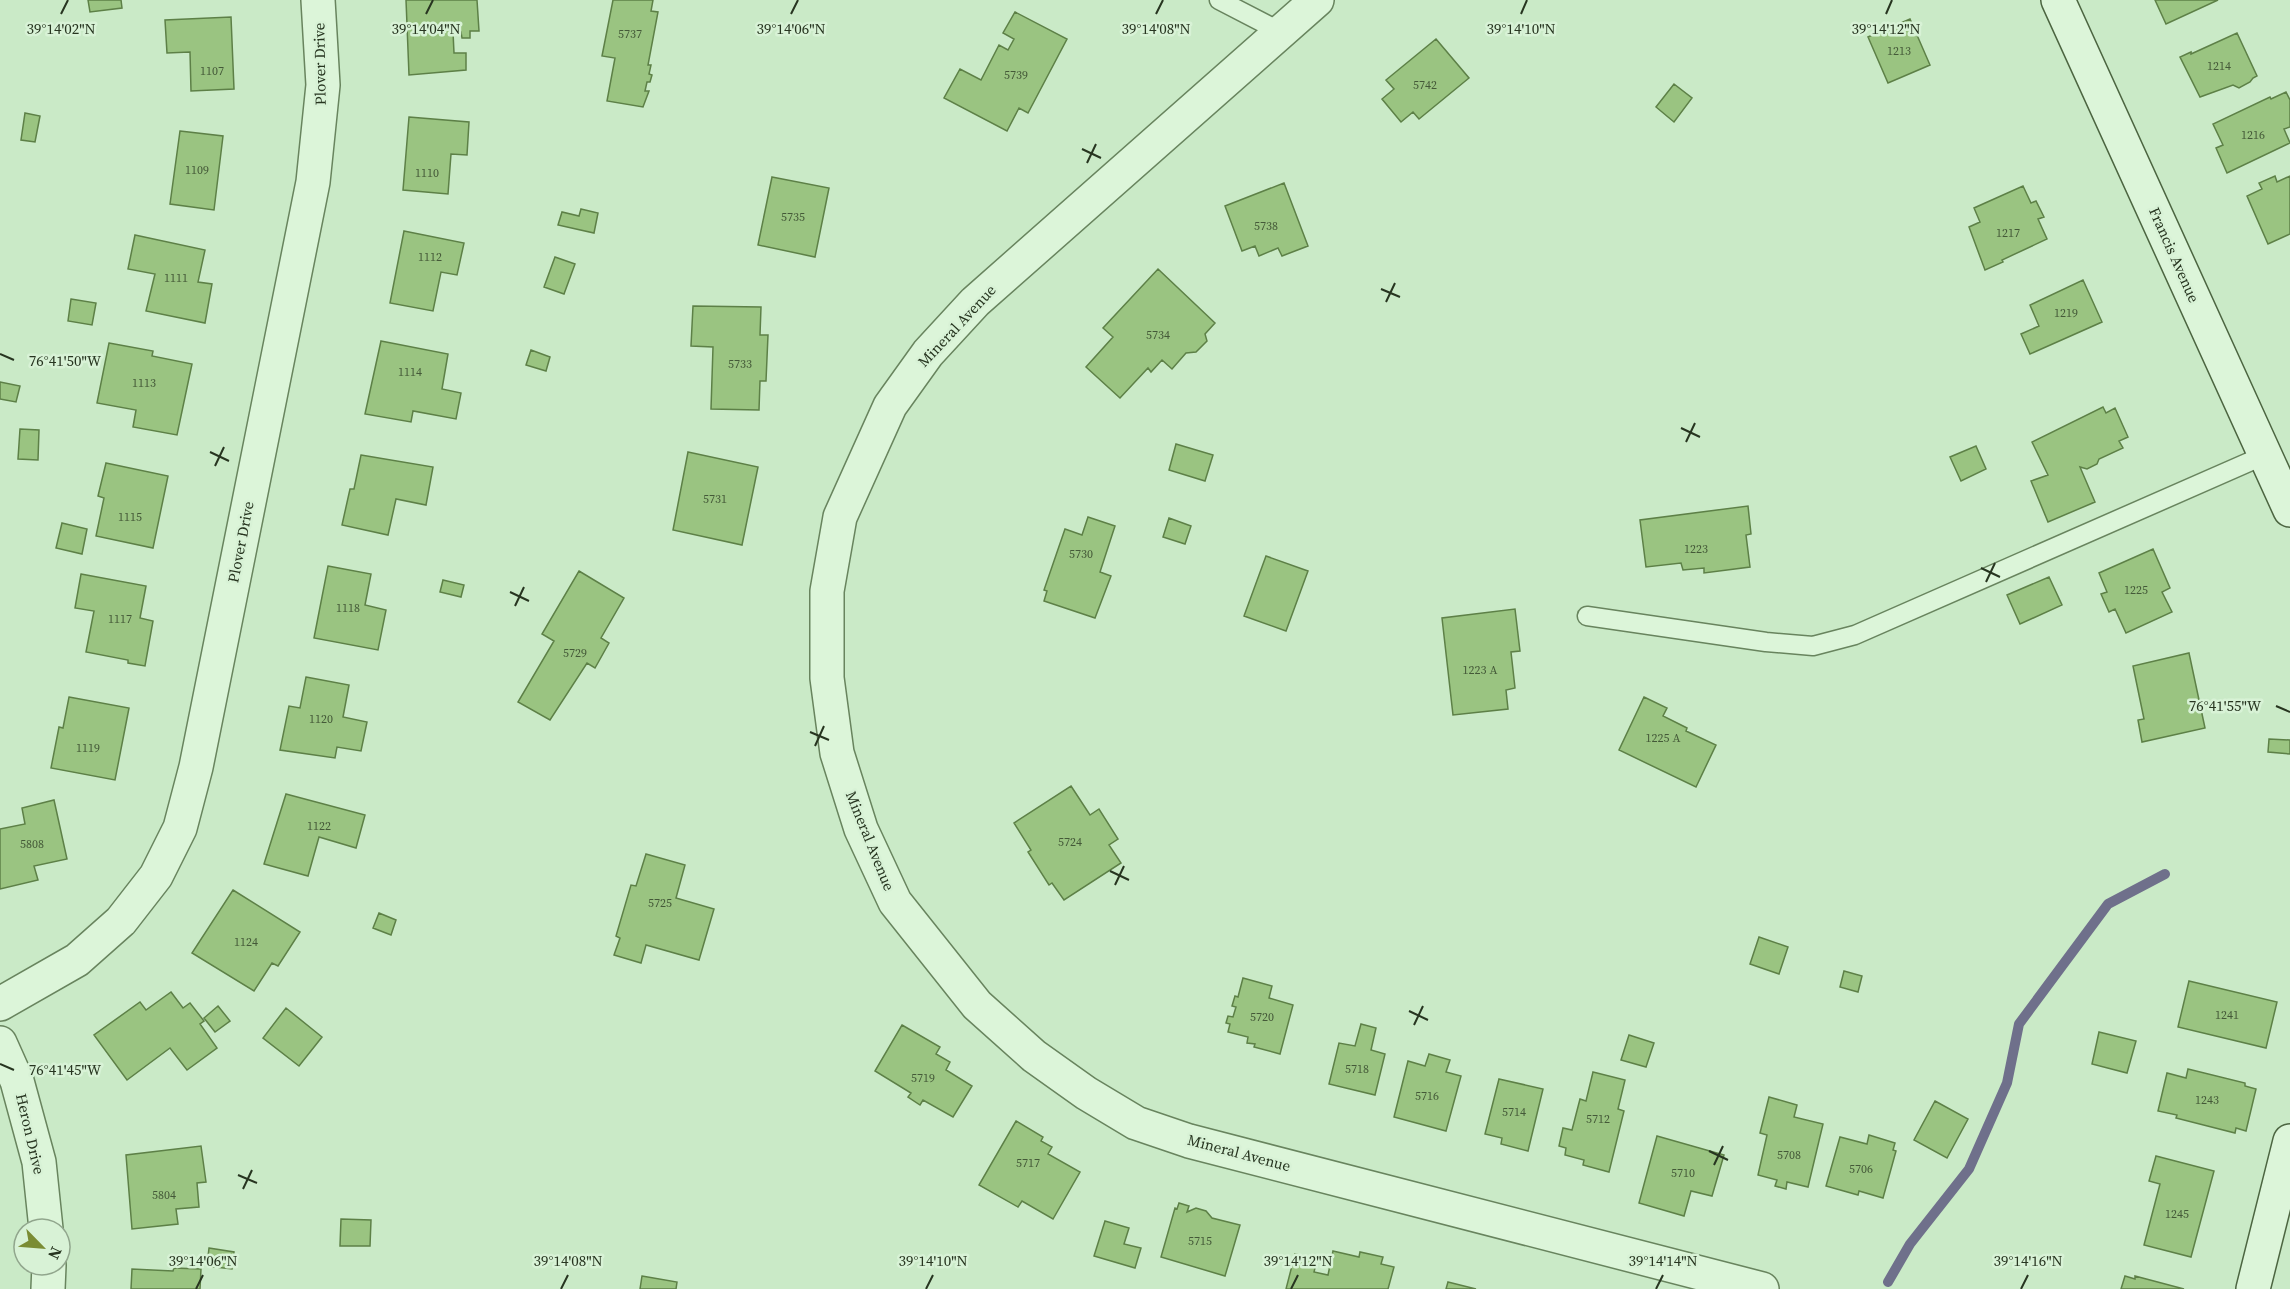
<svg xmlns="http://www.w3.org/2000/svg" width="2290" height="1289" font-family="'Source Serif 4',serif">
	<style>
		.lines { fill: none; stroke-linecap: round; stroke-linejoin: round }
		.stream { stroke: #6f708b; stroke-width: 10 }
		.building { fill: #9ac481; stroke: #5d8047; stroke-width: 1.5 }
		.lane-casing { stroke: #68845e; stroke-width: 21 }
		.street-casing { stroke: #68845e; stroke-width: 36 }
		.secondary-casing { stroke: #4c6541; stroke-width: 36 }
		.lane { stroke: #dcf5d9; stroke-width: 18 }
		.street { stroke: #dcf5d9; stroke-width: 33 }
		.secondary { stroke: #dcf5d9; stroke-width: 33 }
		.ticks { fill: none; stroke: #273520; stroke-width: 2 }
		.labels { text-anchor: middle; stroke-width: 5; stroke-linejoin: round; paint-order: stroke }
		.number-label { font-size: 12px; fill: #445938 }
		.street-label { font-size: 15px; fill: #273520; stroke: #d8f2d6 }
		.ticks-label { font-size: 15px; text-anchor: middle; fill: #273520; stroke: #d8f2d6; stroke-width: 5; stroke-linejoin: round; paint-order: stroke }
	</style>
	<rect width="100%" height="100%" fill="#caeac7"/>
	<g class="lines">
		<path class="stream" d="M1888,1282L1910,1244L1969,1169L2007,1083L2019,1024L2108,904L2165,874"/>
	</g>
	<path class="building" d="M88,0H121L122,8L90,12Z
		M406,0H477L479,31H470V38H462L461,32H453L454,53H466V70L409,75Z
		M613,0H653L651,11L658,12L648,65H651L649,74L652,75L650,82H647L645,91H649L643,107L607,101L615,58L602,56Z
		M2155,0H2218L2166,24Z
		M1015,12L1067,39L1028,113L1019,108L1007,131L944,98L960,69L981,80L999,45L1008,50L1014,39L1003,33Z
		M231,17L234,89L191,91L190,52L167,53L165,20Z
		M1910,19L1930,65L1888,83L1868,37Z
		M2237,33L2257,76L2253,78L2250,82L2239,88L2233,85L2200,97L2180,57L2191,52V54Z
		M1436,39L1469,78L1419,119L1413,112L1401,122L1382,99L1394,89L1386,80Z
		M1674,84L1692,98L1674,122L1656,107Z
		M2286,92L2290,100V127L2284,129L2290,143L2227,173L2216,148L2223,145L2213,124L2270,97L2271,99Z
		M25,113L40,116L35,142L21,140Z
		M409,117L469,122L467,155L451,154L448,194L403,190Z
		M180,131L223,136L214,210L170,204Z
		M2275,176L2277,182L2290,176V234L2268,244L2247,196L2262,189L2259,183Z
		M772,177L829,188L815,257L758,245Z
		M1284,183L1308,246L1282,256L1278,248L1259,256L1255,246L1242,251L1225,206Z
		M2023,186L2031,203L2036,201L2044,217L2038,219L2047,239L2002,260L2003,262L1985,270L1969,227L1980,222L1974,208Z
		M581,209L598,213L594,233L558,225L562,212L579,216Z
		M404,231L464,243L457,275L441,272L433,311L390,303Z
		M135,235L205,250L198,282L212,284L205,323L146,311L155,274L128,269Z
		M555,257L575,264L564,294L544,287Z
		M1158,269L1215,323L1205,334L1207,341L1196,352L1186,353L1172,369L1162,360L1151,372L1148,368L1120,398L1086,367L1113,337L1103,328Z
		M2083,280L2102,322L2030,354L2021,334L2039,326L2030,305Z
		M71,299L96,303L92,325L68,321Z
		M693,306L761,307L760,335H768L766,381H760L759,410L711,409L713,347L691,346Z
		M381,341L448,354L442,389L461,393L456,419L413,411L411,422L365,414Z
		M109,343L153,351L152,356L192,364L177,435L133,427L136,410L97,403Z
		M531,350L550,357L546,371L526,365Z
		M0,382L20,386L16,402L0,399Z
		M2103,407L2106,413L2115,408L2128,437L2119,441L2123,448L2099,459L2097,464L2087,469L2080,467L2095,502L2048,522L2031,481L2048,475L2032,442Z
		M20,429L39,430L38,460L18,459Z
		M1176,444L1213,455L1205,481L1169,470Z
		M1976,446L1986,469L1961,481L1950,457Z
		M688,452L758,467L742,545L673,530Z
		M361,455L433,467L426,505L396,499L388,535L342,525L350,489H354Z
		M106,463L168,476L153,548L96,536L104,498L98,496Z
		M1748,506L1751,534L1746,535L1750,567L1704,573V568L1683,570L1681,563L1646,567L1640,520Z
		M1088,517L1115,526L1100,572L1111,576L1095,618L1044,601L1047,591L1044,590L1065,529L1082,535Z
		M1169,518L1191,526L1185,544L1163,537Z
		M62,523L87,529L82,554L56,548Z
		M2153,549L2170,588L2162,592L2172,612L2126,633L2115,609L2109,612L2101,594L2107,592L2099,573Z
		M1266,556L1308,571L1286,631L1244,616Z
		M328,566L371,574L365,605L386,610L378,650L314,638Z
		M579,571L624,598L601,638L609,643L595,668L587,663L550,720L518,702L554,641L542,634Z
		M81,574L146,586L140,618L153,621L145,666L128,663V660L86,652L94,611L75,608Z
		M2049,577L2062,605L2020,624L2007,595Z
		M443,580L464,585L461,597L440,592Z
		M1515,609L1520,651L1511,652L1515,688L1506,690L1508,709L1453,715L1442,618Z
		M2189,653L2205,728L2142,742L2138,720L2144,719L2133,666Z
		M306,677L349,685L343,717L367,722L361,751L337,747L335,758L280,750L289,706L300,708Z
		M69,697L129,708L115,780L51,768L59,727L63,728Z
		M1644,697L1667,708L1663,716L1687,728L1686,731L1716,745L1696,787L1619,750Z
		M2269,739L2290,740V754L2268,752Z
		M1071,786L1090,815L1099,809L1118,839L1109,845L1121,863L1064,900L1052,883L1049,885L1028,852L1031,850L1014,823Z
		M286,794L365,815L356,848L319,837L308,876L264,864Z
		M54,800L67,859L34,866L38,880L0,889V829L25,824L22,808Z
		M646,854L685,865L676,898L714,909L699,960L646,945L641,963L614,955L620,938L616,936L631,885L636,886Z
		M233,890L300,932L278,966L272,963L254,991L192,953Z
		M379,913L396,920L391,935L373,928Z
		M1759,937L1788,947L1779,974L1750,964Z
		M1844,971L1862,976L1858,992L1840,987Z
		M1243,978L1272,986L1269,998L1293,1005L1280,1054L1254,1047L1255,1044L1247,1043L1248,1037L1228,1032L1230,1024L1226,1023L1228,1016L1233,1017L1236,1007L1232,1006L1235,996L1238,997Z
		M2189,981L2277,1002L2266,1048L2178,1027Z
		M171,992L183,1008L190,1003L204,1021L200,1024L217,1048L187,1070L170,1048L127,1080L94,1035L140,1002L146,1010Z
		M218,1006L230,1021L215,1032L204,1018Z
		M286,1008L322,1037L299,1066L263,1038Z
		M1361,1024L1376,1028L1371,1050L1385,1054L1375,1095L1329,1084L1339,1043L1355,1046Z
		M902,1025L940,1047L936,1054L950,1062L946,1070L972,1086L953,1117L923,1100L920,1105L908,1097L911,1093L875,1071Z
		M2099,1032L2136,1041L2127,1073L2092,1064Z
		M1629,1035L1654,1043L1646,1067L1621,1060Z
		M1429,1054L1450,1060L1446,1072L1461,1076L1446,1131L1394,1117L1408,1061L1425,1066Z
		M2188,1069L2245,1083V1086L2256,1089L2246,1131L2236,1128L2235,1133L2176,1118L2177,1115L2158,1111L2167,1073L2186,1078Z
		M1593,1072L1625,1080L1618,1109L1624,1111L1609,1172L1583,1165L1584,1160L1565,1155L1566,1148L1559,1146L1563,1128L1572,1130L1580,1099L1586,1101Z
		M1499,1079L1543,1089L1528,1151L1501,1144L1502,1138L1485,1134Z
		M1769,1097L1797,1105L1794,1117L1823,1124L1808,1187L1787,1182L1786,1189L1775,1186L1777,1180L1758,1175L1767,1135L1760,1133Z
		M1935,1101L1968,1119L1947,1158L1914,1140Z
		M1016,1121L1043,1137L1041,1141L1052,1147L1048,1154L1080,1172L1053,1219L1022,1201L1018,1207L979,1185Z
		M1869,1135L1895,1143L1893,1150L1896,1151L1883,1198L1859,1191L1858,1195L1826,1186L1840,1137L1867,1144Z
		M1657,1136L1724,1155L1712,1196L1691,1191L1684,1216L1639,1203Z
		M201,1146L206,1182L197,1183L199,1207L176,1209L178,1224L132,1229L126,1155Z
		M2156,1156L2214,1171L2191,1257L2144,1245L2160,1184L2149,1181Z
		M1179,1203L1189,1206L1187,1212L1196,1208L1206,1211L1212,1218L1240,1225L1225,1276L1161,1257L1175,1208L1177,1209Z
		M341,1219L371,1220L370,1246H340Z
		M1105,1221L1129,1228L1124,1244L1141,1248L1135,1268L1094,1256Z
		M209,1248L234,1252L232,1269L207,1266Z
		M1333,1251L1359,1257L1360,1252L1383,1257L1381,1264L1394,1267L1388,1289H1286L1295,1254L1317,1260L1314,1272L1328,1275Z
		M174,1268L201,1269L200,1289H131L132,1269L173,1271Z
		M642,1276L677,1282L676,1289H640Z
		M2125,1276L2135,1279V1276L2184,1289H2121Z
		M1448,1282L1476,1289H1446Z"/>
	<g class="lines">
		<g class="lane-casing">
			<path id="lane" d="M1219,0L1281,32
				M1587,616L1766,642L1813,646L1855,635L2265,455"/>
		</g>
		<g class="street-casing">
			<path id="street" d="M1317,0L975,302L928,353L890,406L840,517L827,591V678L837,753L861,829L895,902L977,1005L1034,1056L1086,1093L1136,1123L1189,1141L1762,1289
				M0,1004L77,960L121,921L156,876L180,828L196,767L313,182L323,85L318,0
				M0,1043L17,1081L39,1162L46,1229
				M48,1289L49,1265"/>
		</g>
		<g class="secondary-casing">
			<path id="secondary" d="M2058,0L2290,510
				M2253,1289L2290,1141"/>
		</g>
		<use href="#lane" class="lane"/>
		<use href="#street" class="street"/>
		<use href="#secondary" class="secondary"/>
	</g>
	<path class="ticks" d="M61,14L68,0M426,14L433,0M791,14L798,0M1156,14L1163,0M1521,14L1527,0M1886,14L1892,0M1082,149L1101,158M1087,163L1096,144M1381,289L1400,297M1386,302L1395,283M0,354L14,360M1681,428L1700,437M1686,442L1695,423M210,452L229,461M215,466L224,447M1981,568L2000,577M1986,582L1995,563M510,592L529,601M515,606L524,587M2276,706L2290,712M810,732L829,740M815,746L824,726M1110,871L1129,880M1115,885L1124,866M1409,1011L1428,1020M1414,1025L1423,1006M0,1064L14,1070M1709,1151L1728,1160M1714,1165L1723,1146M238,1175L257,1183M243,1189L252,1170M196,1289L203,1275M561,1289L568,1275M926,1289L933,1275M1291,1289L1298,1275M1656,1289L1663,1275M2021,1289L2028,1275"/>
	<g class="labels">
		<g class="number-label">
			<text x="630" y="38">5737</text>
			<text x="1899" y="55">1213</text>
			<text x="2219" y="70">1214</text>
			<text x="212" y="75">1107</text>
			<text x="1016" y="79">5739</text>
			<text x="1425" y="89">5742</text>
			<text x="2253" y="139">1216</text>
			<text x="197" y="174">1109</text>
			<text x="427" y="177">1110</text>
			<text x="793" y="221">5735</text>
			<text x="1266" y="230">5738</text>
			<text x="2008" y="237">1217</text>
			<text x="430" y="261">1112</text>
			<text x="176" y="282">1111</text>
			<text x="2066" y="317">1219</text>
			<text x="1158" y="339">5734</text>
			<text x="740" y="368">5733</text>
			<text x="410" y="376">1114</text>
			<text x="144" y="387">1113</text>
			<text x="715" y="503">5731</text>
			<text x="130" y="521">1115</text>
			<text x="1696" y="553">1223</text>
			<text x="1081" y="558">5730</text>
			<text x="2136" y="594">1225</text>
			<text x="348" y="612">1118</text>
			<text x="120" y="623">1117</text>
			<text x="575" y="657">5729</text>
			<text x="1480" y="674">1223 A</text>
			<text x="321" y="723">1120</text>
			<text x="1663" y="742">1225 A</text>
			<text x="88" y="752">1119</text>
			<text x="319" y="830">1122</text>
			<text x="1070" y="846">5724</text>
			<text x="32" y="848">5808</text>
			<text x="660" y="907">5725</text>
			<text x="246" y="946">1124</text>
			<text x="2227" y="1019">1241</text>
			<text x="1262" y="1021">5720</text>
			<text x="1357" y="1073">5718</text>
			<text x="923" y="1082">5719</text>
			<text x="1427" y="1100">5716</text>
			<text x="2207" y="1104">1243</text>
			<text x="1514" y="1116">5714</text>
			<text x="1598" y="1123">5712</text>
			<text x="1789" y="1159">5708</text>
			<text x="1028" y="1167">5717</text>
			<text x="1861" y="1173">5706</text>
			<text x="1683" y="1177">5710</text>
			<text x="164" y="1199">5804</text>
			<text x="2177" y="1218">1245</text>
			<text x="1200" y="1245">5715</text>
		</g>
		<g class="street-label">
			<text transform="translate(320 64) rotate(-91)" y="5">Plover Drive</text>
			<text transform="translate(2174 255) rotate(66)" y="5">Francis Avenue</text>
			<text transform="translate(957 326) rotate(-47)" y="5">Mineral Avenue</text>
			<text transform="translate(241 542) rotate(-79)" y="5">Plover Drive</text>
			<text transform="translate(870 841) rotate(68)" y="5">Mineral Avenue</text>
			<text transform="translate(30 1134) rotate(77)" y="5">Heron Drive</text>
			<text transform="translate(1239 1153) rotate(15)" y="5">Mineral Avenue</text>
		</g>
	</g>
	<g class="ticks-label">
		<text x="61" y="34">39°14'02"N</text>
		<text x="426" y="34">39°14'04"N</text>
		<text x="791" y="34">39°14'06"N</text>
		<text x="1156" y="34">39°14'08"N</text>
		<text x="1521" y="34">39°14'10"N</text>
		<text x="1886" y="34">39°14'12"N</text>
		<text x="65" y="366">76°41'50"W</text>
		<text x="2225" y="711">76°41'55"W</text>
		<text x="65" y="1075">76°41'45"W</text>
		<text x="203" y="1266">39°14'06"N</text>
		<text x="568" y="1266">39°14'08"N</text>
		<text x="933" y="1266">39°14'10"N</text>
		<text x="1298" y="1266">39°14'12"N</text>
		<text x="1663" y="1266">39°14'14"N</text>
		<text x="2028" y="1266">39°14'16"N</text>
	</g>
	<g transform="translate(42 1247) rotate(115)"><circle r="28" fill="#d8f2d6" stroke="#91a68d" stroke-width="1.5"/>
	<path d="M0-4.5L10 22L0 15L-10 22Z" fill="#7a8c34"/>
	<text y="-9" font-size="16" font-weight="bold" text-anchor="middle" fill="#273520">N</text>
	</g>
</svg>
